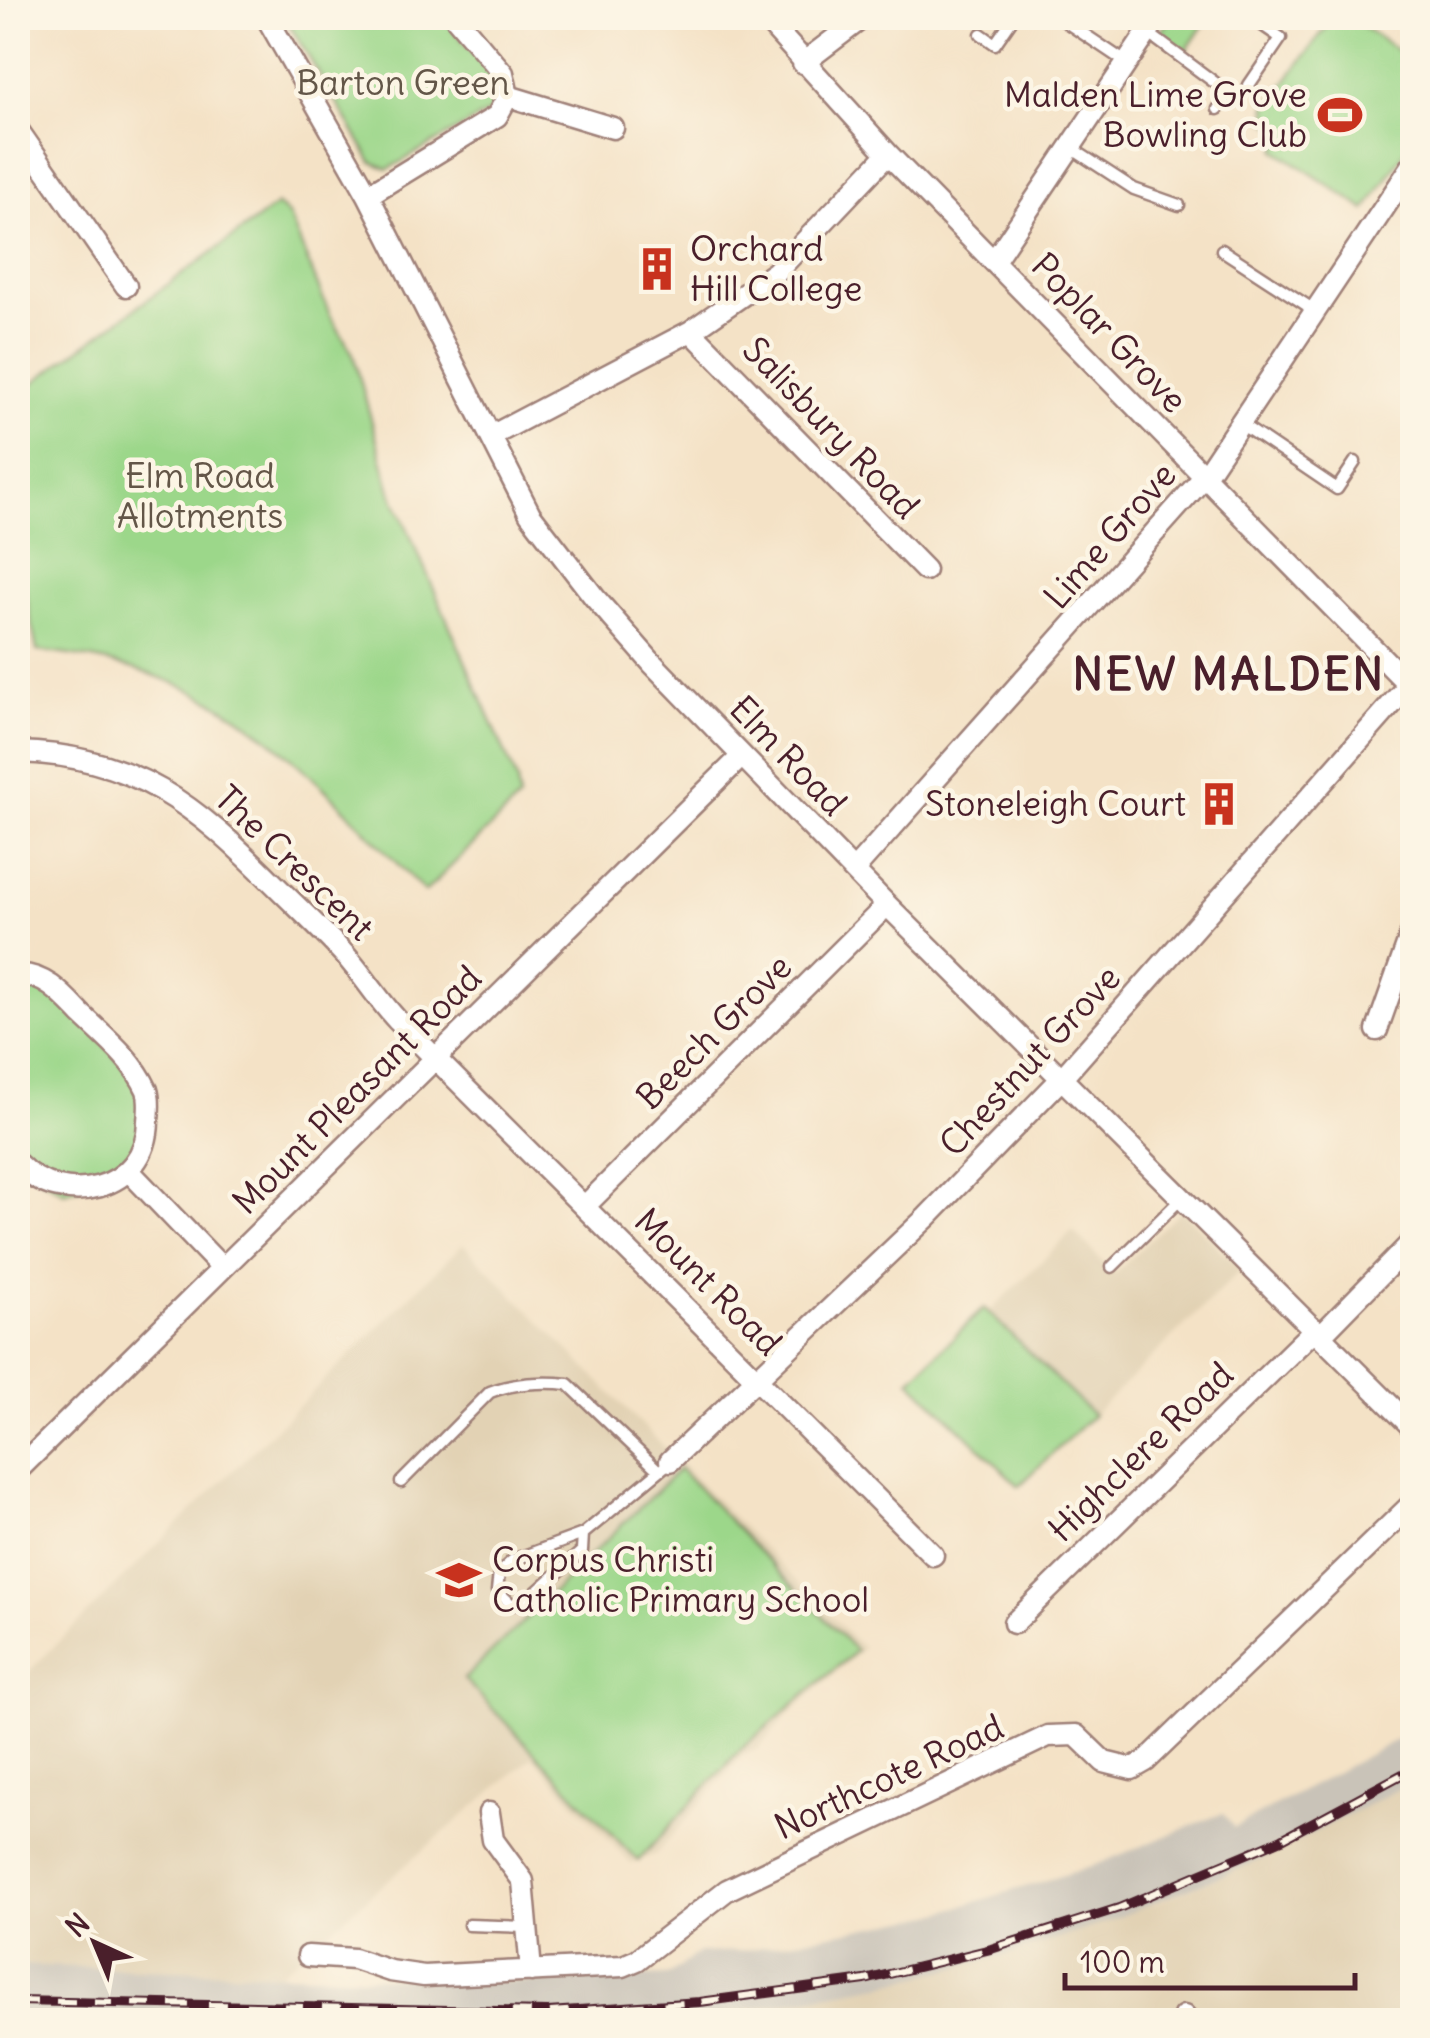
<svg xmlns="http://www.w3.org/2000/svg" width="1430" height="2038" font-family="Delius,sans-serif">
	<style>
		.built { fill: #e2d2b4 }
		.industrial { fill: #c9c3b8 }
		.green { fill: #9cd78a; stroke: #737b5a; stroke-width: 2.5 }
		.lines { fill: none; stroke-linecap: round; stroke-linejoin: round }
		.service-casing { stroke: #9f8078; stroke-width: 15 }
		.minor-casing { stroke: #9f8078; stroke-width: 25 }
		.service { stroke: #fff; stroke-width: 10 }
		.minor { stroke: #fff; stroke-width: 20 }
		.rail-casing { stroke: #4a1f2b; stroke-width: 10 }
		.rail { stroke: #fcf5e5; stroke-width: 6; stroke-dasharray: 19; stroke-linecap: butt }
		.labels { text-anchor: middle; stroke-width: 9; stroke-linejoin: round; paint-order: stroke }
		.park-label { font-size: 35px; fill: #635648; stroke: #fcf5e5 }
		.poi-label { font-size: 35px; fill: #4a1f2b; stroke: #fcf5e5; text-anchor: end }
		.street-label { font-size: 35px; fill: #4a1f2b; stroke: #fcf5e5 }
		.district-label { font-size: 45px; font-weight: bold; letter-spacing: 2.5px; fill: #4a1f2b; stroke: #fcf5e5 }
	</style>
	<rect width="100%" height="100%" fill="#fcf5e5"/>
	<filter id="ink" filterUnits="userSpaceOnUse"><feTurbulence type="fractalNoise" baseFrequency=".01" numOctaves="2"/><feDisplacementMap in="SourceGraphic" scale="20" xChannelSelector="R" yChannelSelector="G"/><feConvolveMatrix kernelMatrix="1 2 1 2 8 2 1 2 1" color-interpolation-filters="sRGB"/></filter>
	<filter id="wash" filterUnits="userSpaceOnUse"><feTurbulence type="fractalNoise" baseFrequency=".0048" numOctaves="4" result="noise"/><feDisplacementMap in="SourceGraphic" scale="40" xChannelSelector="R" yChannelSelector="G"/><feGaussianBlur stdDeviation="2.25" result="paint"/><feColorMatrix in="noise" values="0 0 0 0 0 0 0 0 0 0 0 0 0 0 0 0 0 1.4 0 .05"/><feComposite in="paint" operator="in"/></filter>
	<g filter="url(#wash)">
		<rect width="100%" height="100%" fill="#f4e2c6"/>
		<path class="built" d="M1181,1210L1241,1270L1019,1488L917,1382L1073,1231L1114,1274Z
			M463,1244L863,1648L788,1715L758,1749L743,1755L656,1854L631,1864L532,1757L276,1976L18,1965V1682Z
			M1412,1782V2020H686L887,1984L1157,1903L1263,1859Z"/>
		<path class="industrial" d="M1412,1731V1782L1263,1859L1099,1925L1006,1955L887,1984L686,2020L18,2016V1965L527,1982L668,1975L699,1953L741,1951L933,1915L1090,1867L1223,1813L1234,1828Z"/>
		<path class="green" d="M285,18H444L492,75L501,94L491,111L388,169L372,162Z
			M1171,18L1206,21L1186,51L1159,34Z
			M1333,18H1350L1412,60V141L1366,210L1276,150L1283,132L1264,119L1269,111L1266,108Z
			M277,205L289,216L330,315L353,354L391,491L517,780L519,799L425,892C295,760 235,671 37,651L18,554V394Z
			M18,975L55,988L149,1094L130,1172L64,1192L18,1164Z
			M984,1308L1093,1415L1019,1486L910,1380Z
			M679,1469L856,1651L740,1750L638,1861L464,1679Z"/>
	</g>
	<g filter="url(#ink)">
		<g class="lines">
			<g class="service-casing">
				<path id="service" d="M1060,18L1127,63
					M1148,33L1229,93L1218,109
					M981,34L995,44L1013,18
					M1249,85L1281,38L1252,18
					M1071,148L1134,189L1179,205
					M1222,250L1314,310
					M1241,424L1337,489L1355,462
					M1112,1267L1183,1197
					M401,1482L490,1392C513,1383 543,1381 568,1384L659,1471
					M583,1534L582,1551L523,1604H511L497,1591L499,1573L513,1560L583,1534L670,1462
					M469,1925L526,1927
					M1411,2020L1412,2018"/>
			</g>
			<g class="minor-casing">
				<path id="minor" d="M267,18L368,195L530,514L595,598L652,663L887,905L1412,1427
					M765,18L888,154L1412,688
					M803,63L862,18
					M508,96L613,128
					M18,130L126,286
					M368,195L497,116L508,96L503,73L456,18
					M994,261L1157,18
					M691,331L925,570
					M491,436L691,331L776,272L888,154
					M18,752C135,755 196,806 275,885C298,908 323,931 345,955C364,976 378,1000 398,1021L933,1555
					M854,870L1205,476L1412,166
					M18,975C44,973 64,996 81,1014C105,1037 133,1059 147,1090C150,1099 149,1111 148,1121C147,1192 62,1210 18,1164
					M1377,1030L1412,931
					M130,1172L222,1268
					M586,1205L887,905
					M1321,1335L1412,1242
					M670,1461L927,1217L1063,1077L1412,681
					M18,1470L742,756
					M1014,1623L1315,1329
					M489,1813L493,1840L523,1881L531,1971
					M308,1956L354,1959L390,1971L424,1976L623,1966L637,1960L727,1890L1048,1736L1076,1735L1104,1762L1132,1769L1146,1761L1412,1504
					M1184,2016L1187,2020"/>
			</g>
			<use href="#service" class="service"/>
			<use href="#minor" class="minor"/>
			<g class="rail-casing">
				<path id="rail" d="M18,2001L548,2012L700,2002L865,1980L991,1949L1119,1908L1282,1839L1412,1769"/>
			</g>
			<use href="#rail" class="rail"/>
		</g>
	</g>
	<defs>
		<g id="stadium-bare" transform="scale(3.45)"><path d="M0-5a6.5 5 0 1 0 0 10a6.5 5 0 1 0 0-10ZM-3.5-1.8h7v3.6h-7Z" fill="#c8321e" stroke="#fcf5e5" stroke-width="2.5" paint-order="stroke"/></g>
		<g id="building-bare" transform="scale(3.45)"><path d="M-4-6H4V6H1V3H-1V6H-4ZM-2.5-4.3h1.7v1.8h-1.7ZM.8-4.3h1.7v1.8H.8ZM-2.5-1h1.7V.8h-1.7ZM.8-1h1.7V.8H.8Z" fill="#c8321e" stroke="#fcf5e5" stroke-width="2.5" paint-order="stroke"/></g>
		<g id="school-bare" transform="scale(3.45)"><path d="M0-5L7-2L0 1L-7-2ZM-4 1L0 2.5L4 1V4Q0 6-4 4Z" fill="#c8321e" stroke="#fcf5e5" stroke-width="2.5" paint-order="stroke"/></g>
	</defs>
	<g fill-rule="evenodd">
		<use href="#stadium-bare" x="1340" y="115"/>
		<use href="#building-bare" x="657" y="269"/>
		<use href="#building-bare" x="1219" y="804"/>
		<use href="#school-bare" x="459" y="1580"/>
	</g>
	<g class="labels">
		<g class="park-label">
			<text x="403" y="95">Barton Green</text>
			<text x="200" y="488">Elm Road<tspan x="200" dy="40">Allotments</tspan></text>
		</g>
		<g class="poi-label">
			<text x="1307" y="107">Malden Lime Grove<tspan x="1307" dy="40">Bowling Club</tspan></text>
			<text x="690" y="261" text-anchor="start">Orchard<tspan x="690" dy="40">Hill College</tspan></text>
			<text x="1186" y="816">Stoneleigh Court</text>
			<text x="492" y="1572" text-anchor="start">Corpus Christi<tspan x="492" dy="40">Catholic Primary School</tspan></text>
		</g>
		<g class="street-label">
			<text transform="translate(1109 333) rotate(46)" y="12">Poplar Grove</text>
			<text transform="translate(831 428) rotate(46)" y="12">Salisbury Road</text>
			<text transform="translate(1110 536) rotate(-49)" y="12">Lime Grove</text>
			<text transform="translate(788 756) rotate(46)" y="12">Elm Road</text>
			<text transform="translate(294 863) rotate(44)" y="12">The Crescent</text>
			<text transform="translate(714 1032) rotate(-45)" y="12">Beech Grove</text>
			<text transform="translate(1030 1061) rotate(-47)" y="12">Chestnut Grove</text>
			<text transform="translate(357 1090) rotate(-45)" y="12">Mount Pleasant Road</text>
			<text transform="translate(708 1282) rotate(45)" y="12">Mount Road</text>
			<text transform="translate(1141 1452) rotate(-44)" y="12">Highclere Road</text>
			<text transform="translate(889 1777) rotate(-25)" y="12">Northcote Road</text>
		</g>
		<g class="district-label">
			<text x="1229" y="690">NEW MALDEN</text>
		</g>
	</g>
	<rect width="1430" height="2038" fill="none" stroke="#fcf5e5" stroke-width="60"/>
	<g transform="translate(95 1943) rotate(316)" stroke="#fcf5e5" stroke-width="8" paint-order="stroke">
	<path d="M0-8L18 38L0 25L-18 38Z" fill="#4a1f2b"/>
	<text y="-15" font-size="28" font-weight="bold" text-anchor="middle" fill="#4a1f2b">N</text>
	</g>
	<path d="M1065 1973v15h290v-15" fill="none" stroke="#4a1f2b" stroke-width="5"/>
	<text x="1080" y="1973" font-size="30" fill="#4a1f2b" stroke="#fcf5e5" stroke-width="8" paint-order="stroke">100 m</text>
</svg>
